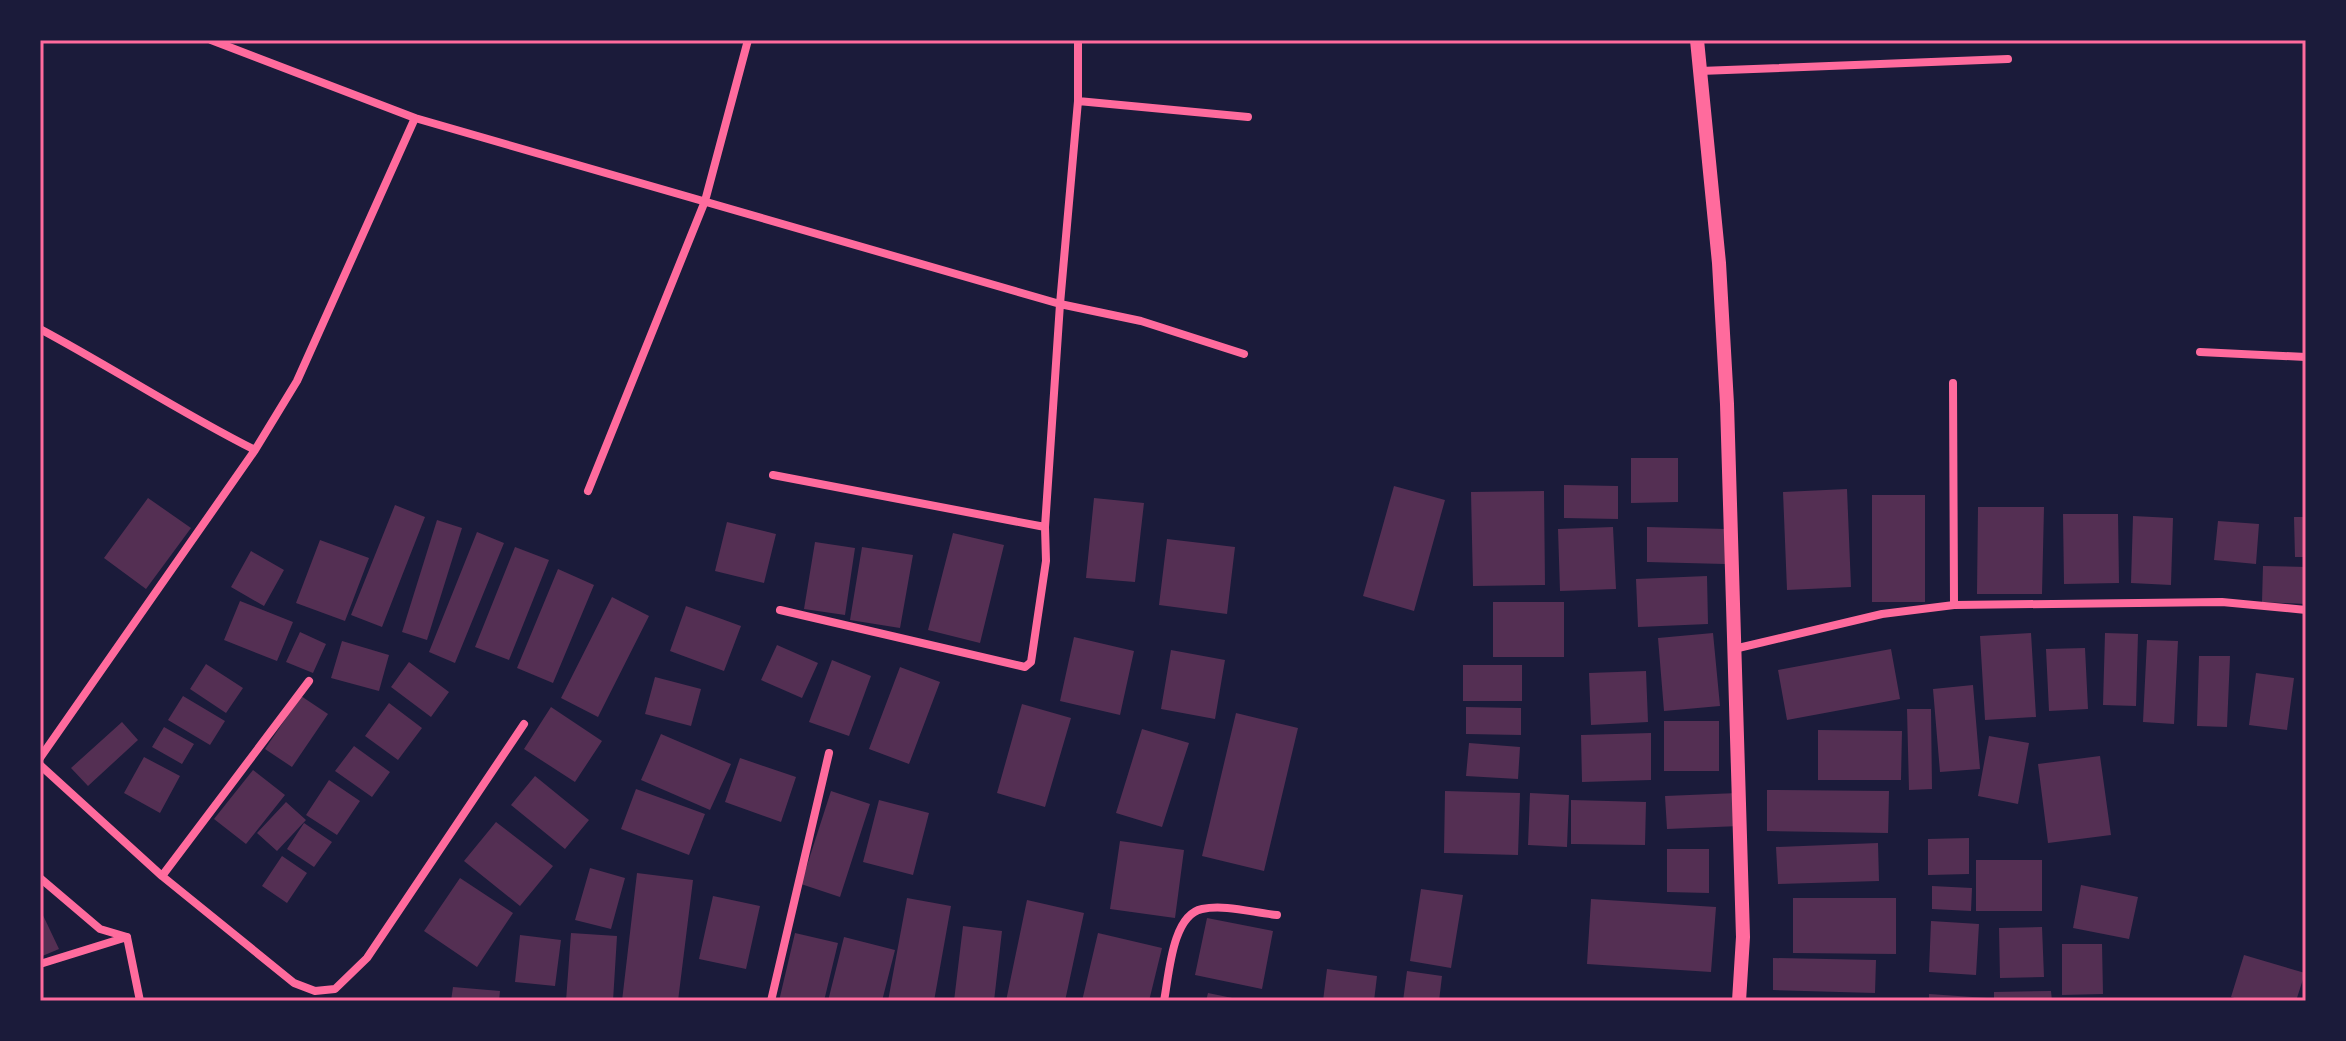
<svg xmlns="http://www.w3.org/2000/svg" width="2346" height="1041" font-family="'Roboto Serif',serif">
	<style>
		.building { fill: #542f53 }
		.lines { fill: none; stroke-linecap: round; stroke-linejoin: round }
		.minor { stroke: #ff6b9d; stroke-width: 8 }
		.tertiary { stroke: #ff6b9d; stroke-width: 14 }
		.neatline { fill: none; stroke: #ff6b9d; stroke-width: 3 }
	</style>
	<rect width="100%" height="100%" fill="#1b1b3a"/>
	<path class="building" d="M1631,458H1678V502L1631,503Z
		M1564,485L1618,486V519L1564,518Z
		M1394,486L1445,500L1414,611L1363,596Z
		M1847,489L1851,587L1787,590L1783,492Z
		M1544,491L1545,585L1473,586L1471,492Z
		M1872,495H1925V602H1872Z
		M148,498L191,528L146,589L104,558Z
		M1094,498L1144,503L1135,582L1086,578Z
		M395,505L425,517L382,627L351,615Z
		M1978,507H2044L2042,594H1977Z
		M2063,514H2118L2119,583L2064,584Z
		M2133,516L2173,518L2171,585L2131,583Z
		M2294,517H2306V557H2295Z
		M437,520L462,528L427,640L402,632Z
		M2218,521L2259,524L2256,564L2214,560Z
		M727,522L776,534L764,583L715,571Z
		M1613,527L1616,589L1560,591L1558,529Z
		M1647,527L1726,529L1725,564L1647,562Z
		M477,532L504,543L455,663L429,652Z
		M953,533L1004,545L980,643L928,630Z
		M1167,539L1235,547L1227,614L1159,605Z
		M320,540L369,558L345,621L296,603Z
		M815,542L855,548L845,615L804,609Z
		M515,547L549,560L509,660L475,647Z
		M862,547L913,555L900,628L850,620Z
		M251,551L284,570L264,606L231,587Z
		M2263,566L2306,567L2305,604L2262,602Z
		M558,569L594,585L553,683L517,668Z
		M1707,576L1708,624L1638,627L1636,579Z
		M612,597L649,616L598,717L561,698Z
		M240,601L293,622L277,661L224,640Z
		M1493,602H1564V657H1493Z
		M686,606L741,626L724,671L670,651Z
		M300,632L326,644L313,673L286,662Z
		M1713,633L1720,706L1664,711L1658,638Z
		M2031,633L2036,717L1985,720L1980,636Z
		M2105,633L2138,634L2136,706L2103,705Z
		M1074,637L1134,651L1120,715L1060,701Z
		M2147,640L2178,641L2174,724L2143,722Z
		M342,641L389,655L379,691L331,678Z
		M777,645L818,663L802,698L761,680Z
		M2085,648L2088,709L2049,711L2046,649Z
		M1891,649L1900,699L1787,720L1778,670Z
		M1171,650L1225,660L1215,719L1161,709Z
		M2199,656H2230L2227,727L2197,726Z
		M832,660L871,676L849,736L809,722Z
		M409,662L449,692L431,717L391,687Z
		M206,664L243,688L226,713L190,689Z
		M1463,665H1522V701H1463Z
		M900,667L940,682L909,764L869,749Z
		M1646,671L1648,722L1591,725L1589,673Z
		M2256,673L2294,678L2287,730L2249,725Z
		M655,677L701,689L691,726L645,714Z
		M1973,685L1980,769L1940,772L1933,689Z
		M183,696L225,721L210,745L168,720Z
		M301,696L328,714L292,767L265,749Z
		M389,703L422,728L398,760L365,736Z
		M1022,704L1071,718L1045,807L997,793Z
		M551,707L602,741L575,782L524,749Z
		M1466,707L1521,708V735L1466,734Z
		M1907,709H1931L1932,789L1909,790Z
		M1236,713L1298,728L1264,871L1202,856Z
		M1664,721H1719V771H1664Z
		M122,722L138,740L88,786L71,768Z
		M164,727L194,744L182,764L152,747Z
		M1142,729L1189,743L1162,827L1116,813Z
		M1818,730L1902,731L1901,780H1818Z
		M1651,733V780L1582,782L1581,735Z
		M661,734L731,764L710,810L641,780Z
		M1989,736L2029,743L2018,804L1978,796Z
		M1469,743L1520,747L1518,779L1466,776Z
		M354,746L390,772L372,797L335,771Z
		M2100,756L2111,835L2048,843L2038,764Z
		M144,757L180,776L160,813L124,793Z
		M740,758L796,777L781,822L725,802Z
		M253,770L285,795L246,844L214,819Z
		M535,776L589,820L565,849L511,805Z
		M329,780L360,801L337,835L306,815Z
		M636,789L705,814L689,855L621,829Z
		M1767,790L1889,791L1888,833L1767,831Z
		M831,791L870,804L840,897L801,884Z
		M1445,791L1520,793L1518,855L1444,853Z
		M1530,793L1569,795L1567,847L1528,845Z
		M1738,793L1740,826L1667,829L1665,796Z
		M879,800L929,813L913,875L863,862Z
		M1571,800L1646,802L1645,845L1571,844Z
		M286,802L306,820L277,851L257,833Z
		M496,822L553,866L520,906L464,861Z
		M304,823L332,842L314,867L287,849Z
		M1969,838V874L1928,875V839Z
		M1120,841L1184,850L1175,918L1110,909Z
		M1878,843L1879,881L1778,884L1776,847Z
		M1667,849H1709V893L1667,892Z
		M282,856L307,873L287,903L262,886Z
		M1976,860H2042V911H1976Z
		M590,868L625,878L611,929L575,920Z
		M637,873L693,880L678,1001H622Z
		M460,878L513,913L477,967L424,931Z
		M2081,885L2138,897L2129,939L2073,928Z
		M1932,886L1972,888L1971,911L1932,909Z
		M1421,889L1463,895L1451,968L1410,961Z
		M713,896L760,906L746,969L699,959Z
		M907,898L951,906L934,1001H888Z
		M1793,898H1896V954L1793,953Z
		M1591,899L1716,907L1711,972L1587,964Z
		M1027,900L1084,913L1065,1001H1006Z
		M40,909L59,949L40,957Z
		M1207,918L1273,931L1262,989L1195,975Z
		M1931,921L1979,924L1976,975L1929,972Z
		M963,926L1002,931L994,1001H954Z
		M2042,927L2044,977L2000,978L1999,928Z
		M571,933L617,936L613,1001H566Z
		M795,933L838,943L824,1001H779Z
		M1098,933L1162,948L1149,1001H1082Z
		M520,935L561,940L555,986L515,982Z
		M844,937L895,950L882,1001H828Z
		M2062,944H2102L2103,994L2062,995Z
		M2244,955L2305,973L2296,1001H2245L2231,997Z
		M1773,958L1876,960L1875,993L1773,990Z
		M1327,969L1377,976L1374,1001H1323Z
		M1407,971L1442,976L1439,1001H1403Z
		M453,987L500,991L499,1001H451Z
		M2051,991L2052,1001H1994V992Z
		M1208,993L1242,1000V1001H1206Z
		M1929,994L1987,998V1001H1929Z"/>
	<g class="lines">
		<path class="minor" d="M211,40L415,118L1060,304L1141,321L1244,354
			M1700,71L2008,59
			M1078,101L1248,117
			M40,329C113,368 181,413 255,450
			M2200,352L2306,357
			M1953,383L1954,605
			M773,475L1045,527
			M588,491L705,201L748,40
			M780,610L1025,667L1031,662L1046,561L1045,527L1060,304L1078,101V40
			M1734,649L1882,614L1954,605L2222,602L2306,610
			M40,758L255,450L297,381L415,118
			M40,765L162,876L294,983L315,991L335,989L367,958L524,724
			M162,876L309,681
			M40,878L100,929L127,937
			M127,937L140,1001
			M40,964L127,937
			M771,1001L829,753
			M1164,1001C1169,975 1172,915 1202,909C1225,904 1254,913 1277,915"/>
		<path class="tertiary" d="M1697,40L1719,263L1727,404L1743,937L1739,1001"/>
	</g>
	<rect width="2346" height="1041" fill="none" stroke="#1b1b3a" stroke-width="84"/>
	<rect x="42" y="42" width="2262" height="957" class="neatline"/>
</svg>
